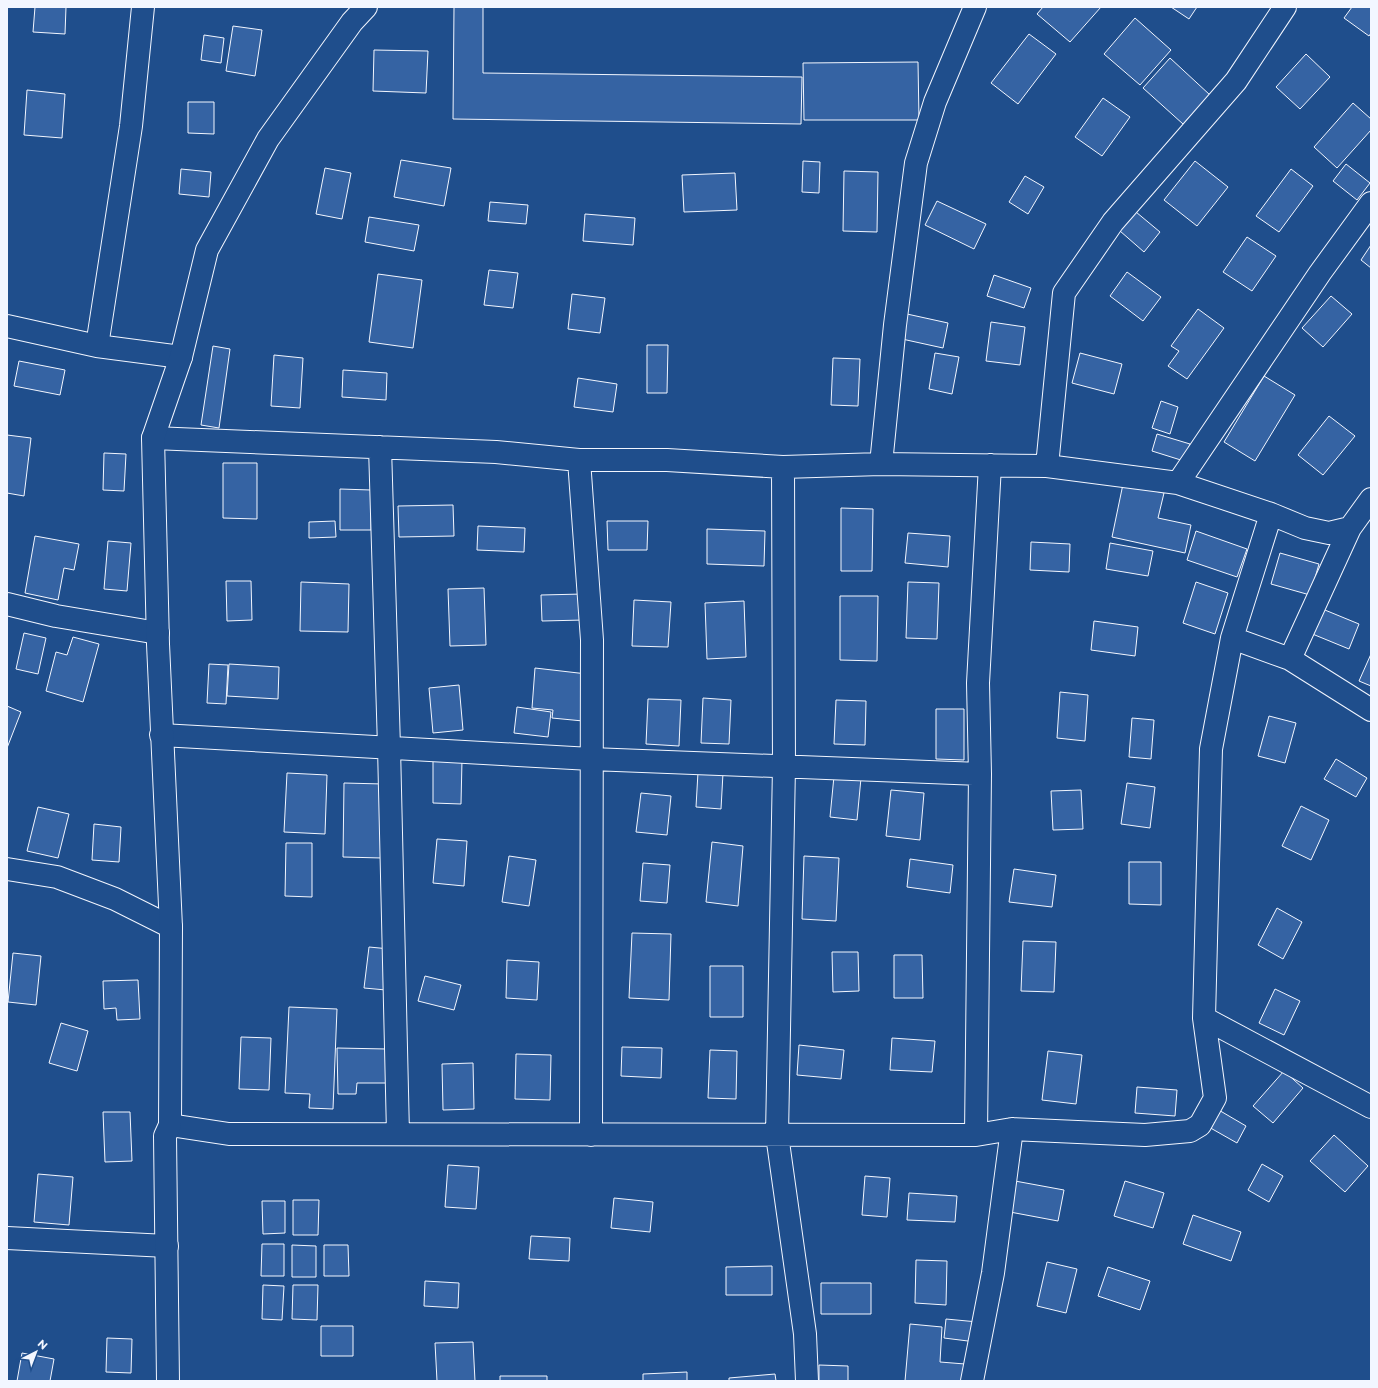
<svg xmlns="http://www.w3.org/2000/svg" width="1378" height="1388" font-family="Montserrat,sans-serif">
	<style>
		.building { fill: #3563a3; stroke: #f2f6ff }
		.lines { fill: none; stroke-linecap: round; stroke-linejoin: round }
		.minor-casing { stroke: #f2f6ff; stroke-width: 24 }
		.tertiary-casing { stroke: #f2f6ff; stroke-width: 24 }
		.minor { stroke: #1f4e8c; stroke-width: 22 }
		.tertiary { stroke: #1f4e8c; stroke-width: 22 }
	</style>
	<rect width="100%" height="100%" fill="#1f4e8c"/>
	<path class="building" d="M35,7H66L65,34L33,32Z
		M454,7H483V73L802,77L801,124L453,119Z
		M1043,7H1101L1070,42L1037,14Z
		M1171,7H1197L1189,19Z
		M1352,7H1371V33L1369,36L1344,18Z
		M1135,18L1171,50L1140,85L1104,54Z
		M233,26L262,30L255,76L226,71Z
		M1029,34L1056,54L1018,104L991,83Z
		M204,35L224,38L221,63L201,60Z
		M374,50L428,51L426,93L373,91Z
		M1306,54L1330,77L1300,109L1276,87Z
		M1170,58L1210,95L1183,124L1143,88Z
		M918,62L919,120H804L803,63Z
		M27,90L65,94L62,138L24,135Z
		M1103,98L1130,117L1102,156L1075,137Z
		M188,102H214V134L188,133Z
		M1353,103L1371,119V130L1337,168L1314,147Z
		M401,160L451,168L444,206L394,197Z
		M803,161L820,162L819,193L802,192Z
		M1195,161L1228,187L1197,226L1164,200Z
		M1346,164L1370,183L1357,200L1333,181Z
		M325,168L351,173L342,219L316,214Z
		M181,169L211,172L209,197L179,194Z
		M1291,169L1313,186L1279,232L1256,216Z
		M844,171L878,172L877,232L843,231Z
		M735,173L737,210L684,212L682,175Z
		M1025,176L1044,187L1028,214L1009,202Z
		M937,201L986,224L974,249L925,225Z
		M490,202L528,205L526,224L488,221Z
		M1136,212L1160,232L1144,252L1120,231Z
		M585,214L635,218L633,245L583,241Z
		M369,217L419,225L414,251L365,242Z
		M1247,237L1276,256L1252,291L1223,272Z
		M1371,245V268L1361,260Z
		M489,270L518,273L513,308L484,305Z
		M1127,272L1161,297L1143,321L1110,296Z
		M378,274L422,280L413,348L369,342Z
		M994,275L1031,288L1024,308L987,296Z
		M572,294L605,298L600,333L568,329Z
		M1331,296L1352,314L1323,347L1302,328Z
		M1198,309L1224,328L1187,379L1168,366L1179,351L1171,346Z
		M907,314L948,323L943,348L902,339Z
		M991,322L1025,327L1020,365L986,361Z
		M647,345H668L667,393H647Z
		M213,346L230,349L219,428L201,425Z
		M935,353L959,357L952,394L929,389Z
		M1080,353L1122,364L1114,394L1072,383Z
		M274,355L303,358L300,408L271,406Z
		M833,358L860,359L858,406L831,405Z
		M19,361L65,370L60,395L14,386Z
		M343,370L387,373L386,400L342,397Z
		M1264,376L1295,395L1255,461L1224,442Z
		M578,378L617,384L613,412L574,407Z
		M1161,401L1178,407L1170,434L1152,428Z
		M1329,416L1355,436L1323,475L1298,455Z
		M1157,434L1190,444L1184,461L1152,451Z
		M7,435L31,438L24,496L7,493Z
		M104,453L126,454L124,491L103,490Z
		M223,463H257V519L223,518Z
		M1123,484L1164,493L1158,518L1191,525L1185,553L1112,537Z
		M340,489L371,490V530H340Z
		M453,505L454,536L399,537L398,506Z
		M841,508L873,509L872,571H841Z
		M335,521L336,537L309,538V522Z
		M607,521H648L647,550H608Z
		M478,526L525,528L524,552L477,550Z
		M707,529L765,531L764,566L707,564Z
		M1196,531L1247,549L1237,577L1187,560Z
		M908,533L950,536L948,567L905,563Z
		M35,536L79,544L74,570L64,568L58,600L25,593Z
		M108,541L131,543L127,591L104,589Z
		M1031,542L1070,544L1069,572L1030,570Z
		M1110,543L1153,551L1148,576L1106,569Z
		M1280,553L1319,564L1310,595L1271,584Z
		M226,581H251L252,620L227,621Z
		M301,582L349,584L348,632L300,631Z
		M908,582L939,583L937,639L906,638Z
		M1196,582L1228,593L1215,634L1183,623Z
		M484,588L486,645L450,646L448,589Z
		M583,594L584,620L542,621L541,595Z
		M840,596H878L877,661L840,660Z
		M634,600L671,602L668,647L632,646Z
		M744,601L746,657L707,659L705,603Z
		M1320,608L1359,624L1349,649L1310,633Z
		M1094,621L1138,627L1135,656L1091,650Z
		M24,633L46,638L38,674L16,669Z
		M73,637L99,644L83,702L46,691L56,652L67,655Z
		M1371,654V686L1359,681Z
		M209,664L228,665L226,704L207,703Z
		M229,664L279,667L278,699L227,696Z
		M535,668L587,674L583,721L552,718L553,710L532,708Z
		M459,685L463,730L433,733L429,688Z
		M1060,692L1088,695L1085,741L1057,738Z
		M703,698L731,700L729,744L701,743Z
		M648,699L681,700L679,746L646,744Z
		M836,700L866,701L865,745L834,744Z
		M7,706L21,712L7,748Z
		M517,707L551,712L548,737L514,733Z
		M936,709H964V760L936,759Z
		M1269,716L1296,723L1285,763L1258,756Z
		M1132,718L1154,720L1151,759L1129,757Z
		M1336,759L1367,778L1356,797L1324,779Z
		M433,760H462L461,804L433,803Z
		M698,772L723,773L721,809L696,807Z
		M287,773L327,775L325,834L284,832Z
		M834,776L861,778L857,820L830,817Z
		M344,783L383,784L382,858L343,857Z
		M1127,783L1155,787L1150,828L1121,824Z
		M891,790L924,793L920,840L886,836Z
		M1081,790L1083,829L1053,830L1051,791Z
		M641,793L671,796L667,835L636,832Z
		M1301,806L1329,820L1311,860L1282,846Z
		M38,807L69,814L58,858L27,851Z
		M94,824L121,827L119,862L92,860Z
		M437,839L467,841L464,886L433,883Z
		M712,842L743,846L738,906L706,902Z
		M286,843H312V897L285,896Z
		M509,856L536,860L529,906L502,902Z
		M804,856L839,858L836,921L802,919Z
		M910,859L953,865L950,893L907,887Z
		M1129,862H1161V905L1129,904Z
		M643,863L670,865L667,903L640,901Z
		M1014,869L1056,875L1052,907L1009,902Z
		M1277,908L1302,922L1283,959L1258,945Z
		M632,933L671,934L669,1000L629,998Z
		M1023,941L1056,942L1054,992L1021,991Z
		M369,947L390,949L386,990L364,988Z
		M832,952H858L859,991L833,992Z
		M13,953L41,956L36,1005L8,1002Z
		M894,955H922L923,998H894Z
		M507,960L539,962L537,1000L506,998Z
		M710,966H743V1017H710Z
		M425,976L461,985L454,1010L418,1001Z
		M138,980L140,1019L117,1020L116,1008L104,1009L103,981Z
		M1275,989L1300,1001L1284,1035L1259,1023Z
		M289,1007L337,1009L333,1109L309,1108L310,1094L285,1093Z
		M61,1023L88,1031L77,1071L49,1063Z
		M241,1037L271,1038L269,1090L239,1089Z
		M892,1038L935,1041L932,1072L890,1070Z
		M799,1045L844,1050L841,1079L797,1075Z
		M622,1047L662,1048L661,1078L621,1076Z
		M337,1048L387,1049V1083H357L356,1094H338Z
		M710,1050L737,1051L736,1099L708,1098Z
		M1048,1051L1082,1055L1076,1104L1042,1100Z
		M516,1054L551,1055L550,1100L515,1099Z
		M473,1063L474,1109L443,1110L442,1064Z
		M1284,1071L1303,1088L1273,1123L1253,1106Z
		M1137,1087L1177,1090L1175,1116L1135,1113Z
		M1217,1109L1246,1126L1237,1143L1207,1126Z
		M103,1112H130L132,1161L105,1162Z
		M1334,1135L1368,1166L1345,1192L1310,1161Z
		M1262,1164L1283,1176L1269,1202L1248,1190Z
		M448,1165L479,1167L476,1209L445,1207Z
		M38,1174L73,1177L69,1225L34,1222Z
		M865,1176L890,1178L887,1217L862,1215Z
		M1015,1181L1064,1190L1058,1221L1010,1212Z
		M1125,1181L1164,1193L1153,1228L1114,1216Z
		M909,1193L957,1196L955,1222L907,1220Z
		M614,1198L653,1202L650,1232L611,1228Z
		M293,1200H319L318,1235H293Z
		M262,1201H285V1233L263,1234Z
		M1193,1215L1241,1232L1231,1261L1183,1244Z
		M531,1236L570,1238L569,1261L529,1259Z
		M262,1244H284V1276H261Z
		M292,1245L316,1246V1277H292Z
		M324,1245H348L349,1276H324Z
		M916,1260L947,1261L946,1305L915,1303Z
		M1047,1262L1077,1269L1066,1313L1037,1306Z
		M772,1266V1295H726V1267Z
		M1108,1267L1150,1281L1140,1310L1098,1296Z
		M425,1281L459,1283L458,1308L424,1306Z
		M821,1283H871V1314H821Z
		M263,1285L284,1286L282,1320L262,1319Z
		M293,1285H318L317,1320L292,1319Z
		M946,1319L978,1322L976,1342L944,1338Z
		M910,1324L942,1327L940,1362L965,1364L964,1381H905Z
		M321,1326H353V1356H321Z
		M107,1338L132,1339L131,1373L106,1372Z
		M473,1342L475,1381H437L435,1343Z
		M22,1353L54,1359L50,1381H17Z
		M819,1365L848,1366V1381H819Z
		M687,1372V1381H643V1374Z
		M775,1374L776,1381H729V1378Z
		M500,1376H547V1381H500Z"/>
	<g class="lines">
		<g class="minor-casing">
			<path id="minor" d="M7,326L97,346L181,357
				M97,346L131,126L143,7
				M153,438L496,452L579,460H667L783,467L881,464L1047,466L1178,483L1271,514L1305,528L1329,533L1350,528
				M380,447L389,747L398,1134
				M579,460L592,640L591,1135
				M881,464L895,325L916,163L935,102L975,7
				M1047,466L1064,293L1113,222L1236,81L1285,7
				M783,467L784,766L777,1135L805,1334L807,1381
				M1178,483L1320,273L1371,203
				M7,604L56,616L158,633
				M1232,638L1290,659L1371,710
				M1290,659L1350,528L1371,499
				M161,735L591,759L980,774
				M7,869L57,877L115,899L171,927
				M1204,1018L1371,1107
				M170,1125L229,1134L976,1135L1012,1129L1145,1135L1190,1131L1200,1125L1215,1098L1204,1018L1211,749L1232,638L1271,514
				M976,1135L980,774L978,683L990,465
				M7,1238L167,1246
				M972,1381L993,1273L1012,1129"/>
		</g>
		<g class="tertiary-casing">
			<path id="tertiary" d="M168,1381L165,1136L170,1125L171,927L158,644L153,438L181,357L207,250L268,139L352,22L366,7"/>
		</g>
		<use href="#minor" class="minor"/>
		<use href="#tertiary" class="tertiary"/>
	</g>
	<rect width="1378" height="1388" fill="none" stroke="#f2f6ff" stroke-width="16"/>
	<g transform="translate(36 1352) rotate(42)" stroke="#1f4e8c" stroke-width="3" paint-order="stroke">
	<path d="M0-3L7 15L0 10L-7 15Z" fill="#f2f6ff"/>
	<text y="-6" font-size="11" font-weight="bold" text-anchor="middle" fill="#f2f6ff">N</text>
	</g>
</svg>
